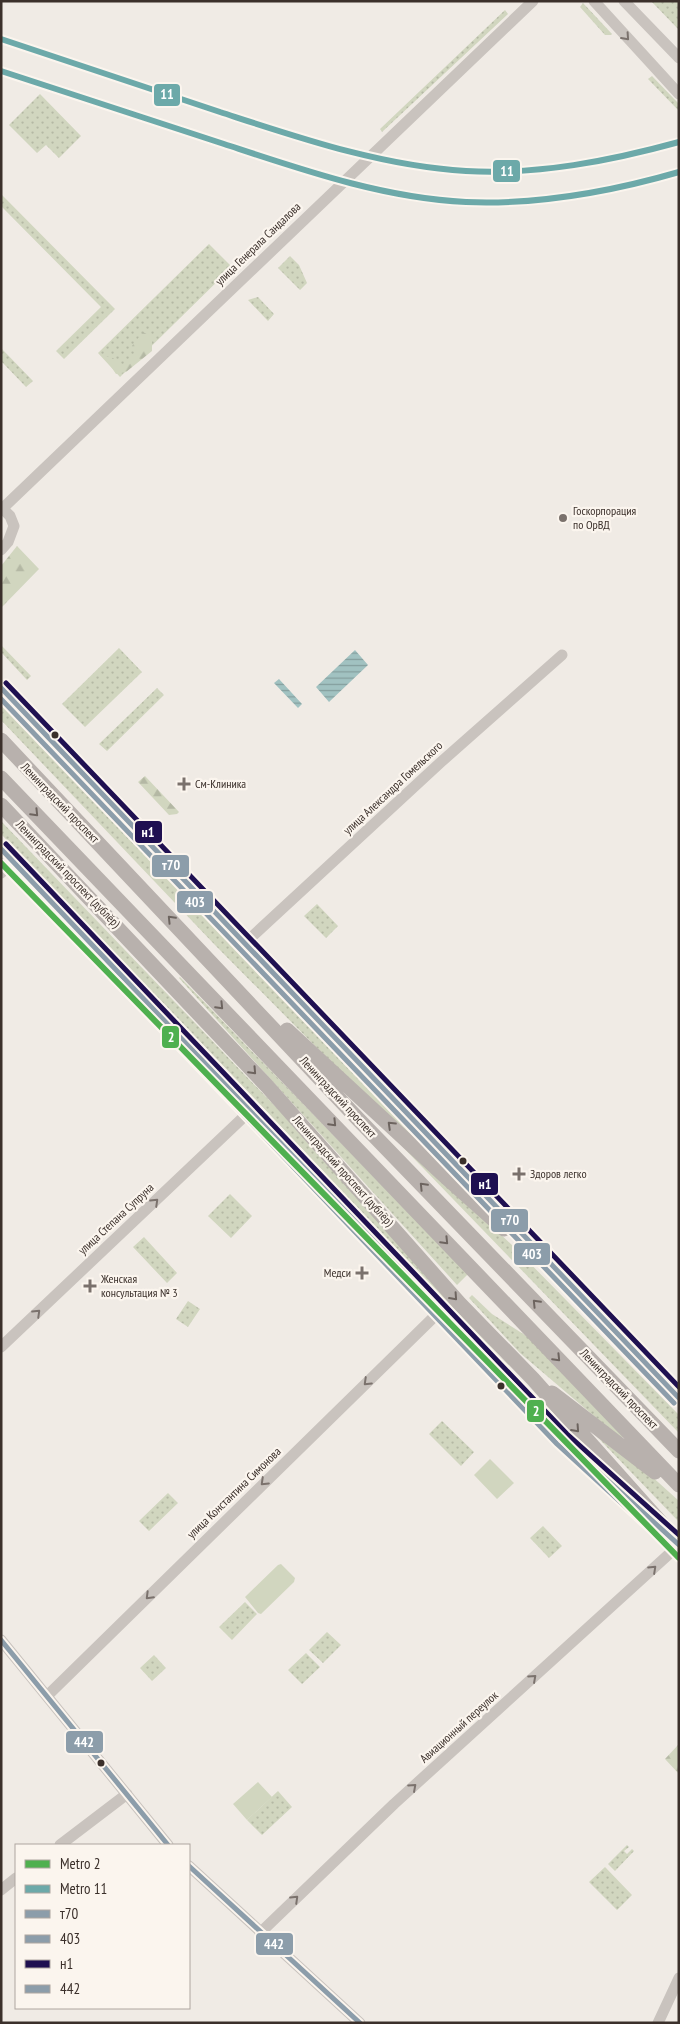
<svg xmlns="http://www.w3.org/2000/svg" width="680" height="2024" font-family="'PT Sans Narrow',sans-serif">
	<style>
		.grass { fill: url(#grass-dots) }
		.forest { fill: url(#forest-firs) }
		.garden { fill: #d1d6bf }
		.water { fill: url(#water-rules) }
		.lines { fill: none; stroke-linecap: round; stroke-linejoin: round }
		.minor { stroke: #c9c3be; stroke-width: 11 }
		.major { stroke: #b8b1ad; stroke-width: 15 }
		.bus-1-casing { stroke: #fbf5ee; stroke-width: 9 }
		.bus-2-casing { stroke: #fbf5ee; stroke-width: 9 }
		.bus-3-casing { stroke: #fbf5ee; stroke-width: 9 }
		.bus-4-casing { stroke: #fbf5ee; stroke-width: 9 }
		.bus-1 { stroke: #8c9daa; stroke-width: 5 }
		.bus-2 { stroke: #8c9daa; stroke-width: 5 }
		.bus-3 { stroke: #1f1051; stroke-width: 5 }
		.bus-4 { stroke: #8c9daa; stroke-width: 5 }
		.metro-1-casing { stroke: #fbf5ee; stroke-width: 10 }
		.metro-2-casing { stroke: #fbf5ee; stroke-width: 10 }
		.metro-1 { stroke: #4fb04f; stroke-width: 6 }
		.metro-2 { stroke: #6ca9a9; stroke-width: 6 }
		.oneway { stroke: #7b726d }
		.oneway2 { stroke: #6d645f }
		.poi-dot { fill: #7a716c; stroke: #fbf5ee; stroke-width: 2 }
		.bus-dot { fill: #3b302b; stroke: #fbf5ee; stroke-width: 2 }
		.labels { text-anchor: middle; stroke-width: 4.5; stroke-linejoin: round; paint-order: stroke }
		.street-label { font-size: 12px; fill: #3b302b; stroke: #fbf5ee }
		.poi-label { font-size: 12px; fill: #3b302b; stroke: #fbf5ee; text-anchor: start }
		.line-badge { stroke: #fbf5ee; stroke-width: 2 }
		.badge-label { font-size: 14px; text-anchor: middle; font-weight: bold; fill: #fff }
	</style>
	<defs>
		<pattern id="grass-dots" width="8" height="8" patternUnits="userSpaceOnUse" patternTransform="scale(1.25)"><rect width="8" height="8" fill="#d1d6bf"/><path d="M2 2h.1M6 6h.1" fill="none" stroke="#b4b8a4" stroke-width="1.8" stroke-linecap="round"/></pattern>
		<pattern id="forest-firs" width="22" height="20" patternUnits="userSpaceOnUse" patternTransform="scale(1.25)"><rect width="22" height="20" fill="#d1d6bf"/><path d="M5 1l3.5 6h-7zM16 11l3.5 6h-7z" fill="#b4b8a4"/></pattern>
		<pattern id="water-rules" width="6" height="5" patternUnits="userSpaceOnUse" patternTransform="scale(1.25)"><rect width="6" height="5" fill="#a1c2c1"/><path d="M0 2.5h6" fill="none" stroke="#849e9d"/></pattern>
	</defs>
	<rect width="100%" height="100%" fill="#f0ebe5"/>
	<path class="grass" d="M651,1H679V30Z
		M583,3L612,34L611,35H605L580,7Z
		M505,10L508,14L382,132L380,129Z
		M652,76L679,104V111L648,79Z
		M40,94L81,136L59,158L46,145L37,153L9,125Z
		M1,194L115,309L64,359L56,351L101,307L1,206Z
		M209,244L232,267L120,377L98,353Z
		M290,256L299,265L307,283L300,290L278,268Z
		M258,297L274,314L268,321L248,300Z
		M1,348L33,381L26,387L1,361Z
		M1,645L31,676L27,680L1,652Z
		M119,648L142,672L85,727L62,704Z
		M157,688L164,695L107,751L99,744Z
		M1,700L450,1172L323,1054L214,944L1,720Z
		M1,821L320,1153L449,1301L566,1429L255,1099L1,834Z
		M317,904L338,926L326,938L304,916Z
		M180,977L468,1274L457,1285L179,978Z
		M369,1109L513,1246L679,1415V1433L367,1110Z
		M230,1194L252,1216L231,1238L208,1216Z
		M144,1237L177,1273L167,1283L133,1247Z
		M472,1295L492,1314L528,1337L624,1436L621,1439L520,1353L469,1298Z
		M188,1301L200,1309L188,1327L176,1319Z
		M581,1420L638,1464L679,1501V1522Z
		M442,1421L474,1452L461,1466L429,1434Z
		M168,1493L178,1503L149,1531L139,1521Z
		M543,1526L562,1546L549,1558L530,1538Z
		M245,1602L257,1614L232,1640L219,1627Z
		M327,1632L341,1645L323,1663L309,1650Z
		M306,1653L320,1667L302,1684L288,1670Z
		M154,1655L166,1668L152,1681L140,1668Z
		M278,1791L292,1807L262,1835L247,1820Z
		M627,1845L629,1847L624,1851L627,1854L632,1849L634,1851L615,1871L608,1864Z
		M605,1867L632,1895L617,1910L589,1882Z"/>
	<path class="forest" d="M143,332L152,337V351L126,372L116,374L104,356L113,358L122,366L130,363L135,355L132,346Z
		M17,546L39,569L1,608V566Z
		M145,776L179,812L177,814L169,815L138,782Z
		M679,1744V1774L665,1759Z"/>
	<path class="garden" d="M490,1459L514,1483L497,1499L474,1475Z
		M281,1564L295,1578L294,1582L261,1614L258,1613L245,1597L278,1565Z
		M258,1782L272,1797L247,1820L233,1804Z"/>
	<path class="water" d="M355,650L368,665L329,702L316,687Z
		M279,679L302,704L298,708L274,683Z"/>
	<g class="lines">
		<path class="minor" d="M594,1L679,94
			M624,1L679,58
			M1,507L10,516L14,526L8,542L1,550
			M3,508L533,1
			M1,873L13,861
			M244,944L441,762L562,655
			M1,1347L250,1111
			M1,1640L168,1845
			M47,1696L440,1311
			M60,1845L127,1794
			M189,1866L360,2023
			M1,1890L16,1878
			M260,1933L394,1804L679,1545
			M658,2023L679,1978"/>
		<path class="major" d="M1,688L679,1398
			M1,740L358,1119L679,1451
			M1,778L679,1485
			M1,805L267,1086L459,1303L533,1379L679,1543
			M1,849L562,1439L626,1497
			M287,1030L447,1178L504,1229
			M552,1393L655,1472"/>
		<g class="bus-1-casing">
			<path id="bus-1" d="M1,688L679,1398
				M1,849L562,1439L679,1545"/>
		</g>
		<g class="bus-2-casing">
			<path id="bus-2" d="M1,699L674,1403
				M1,860L557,1444L674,1551"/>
		</g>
		<g class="bus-3-casing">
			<path id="bus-3" d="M6,683L679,1387
				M6,844L567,1434L679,1535"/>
		</g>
		<g class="bus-4-casing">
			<path id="bus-4" d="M1,1640L168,1845
				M189,1866L360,2023"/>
		</g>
		<use href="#bus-1" class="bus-1"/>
		<use href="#bus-2" class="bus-2"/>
		<use href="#bus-3" class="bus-3"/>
		<use href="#bus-4" class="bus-4"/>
		<g class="metro-1-casing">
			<path id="metro-1" d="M1,863L679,1558"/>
		</g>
		<g class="metro-2-casing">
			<path id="metro-2" d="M1,39C74,64 147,88 220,112C300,138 381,166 466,171C538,175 610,161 679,142
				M1,71C76,95 150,120 224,144C303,170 383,198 466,202C538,205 610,192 679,172"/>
		</g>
		<use href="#metro-1" class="metro-1"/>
		<use href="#metro-2" class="metro-2"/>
	</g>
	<defs><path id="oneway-chevron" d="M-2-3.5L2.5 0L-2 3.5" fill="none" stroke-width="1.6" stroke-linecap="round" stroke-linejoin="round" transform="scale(1.25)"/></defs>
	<g class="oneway">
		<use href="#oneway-chevron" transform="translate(626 37) rotate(48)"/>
		<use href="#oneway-chevron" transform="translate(155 1202) rotate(-44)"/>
		<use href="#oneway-chevron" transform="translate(37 1313) rotate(-44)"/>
		<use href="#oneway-chevron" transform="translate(367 1382) rotate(136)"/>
		<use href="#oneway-chevron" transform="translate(264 1482) rotate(136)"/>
		<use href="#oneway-chevron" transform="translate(653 1569) rotate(-43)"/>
		<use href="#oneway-chevron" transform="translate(149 1596) rotate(135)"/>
		<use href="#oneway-chevron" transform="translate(533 1678) rotate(-42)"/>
		<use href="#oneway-chevron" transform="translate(413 1787) rotate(-42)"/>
		<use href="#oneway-chevron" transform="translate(295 1899) rotate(-44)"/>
	</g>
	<g class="oneway2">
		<use href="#oneway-chevron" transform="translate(35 813) rotate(46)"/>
		<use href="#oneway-chevron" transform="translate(171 919) rotate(-134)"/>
		<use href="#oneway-chevron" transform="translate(220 1006) rotate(46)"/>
		<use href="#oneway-chevron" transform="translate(253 1071) rotate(47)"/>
		<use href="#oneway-chevron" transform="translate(333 1123) rotate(46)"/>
		<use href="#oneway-chevron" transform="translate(391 1125) rotate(-136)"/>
		<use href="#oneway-chevron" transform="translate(423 1186) rotate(-134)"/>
		<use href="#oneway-chevron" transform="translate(445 1241) rotate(46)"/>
		<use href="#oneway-chevron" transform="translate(454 1297) rotate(48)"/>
		<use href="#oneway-chevron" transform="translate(536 1303) rotate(-134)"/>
		<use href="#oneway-chevron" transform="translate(557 1358) rotate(46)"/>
		<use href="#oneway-chevron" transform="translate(576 1429) rotate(48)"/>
	</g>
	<g class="poi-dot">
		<circle cx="563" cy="518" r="5"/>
		<path d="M181.5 776.5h5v5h5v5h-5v5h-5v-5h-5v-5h5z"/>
		<path d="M516.5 1166.5h5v5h5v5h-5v5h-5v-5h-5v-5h5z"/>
		<path d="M359.5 1265.5h5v5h5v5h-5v5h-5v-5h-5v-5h5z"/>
		<path d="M87.5 1278.5h5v5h5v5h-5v5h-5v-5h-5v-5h5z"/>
	</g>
	<g class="bus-dot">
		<circle cx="55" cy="735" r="4.5"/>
		<circle cx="463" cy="1161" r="4.5"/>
		<circle cx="501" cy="1386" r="4.5"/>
		<circle cx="101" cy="1763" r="4.5"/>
	</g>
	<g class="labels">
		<g class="street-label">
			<text transform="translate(258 244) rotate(-44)" y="4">улица Генерала Сандалова</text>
			<text transform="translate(393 788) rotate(-43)" y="4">улица Александра Гомельского</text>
			<text transform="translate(60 803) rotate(46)" y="4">Ленинградский проспект</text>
			<text transform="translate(68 874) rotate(46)" y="4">Ленинградский проспект (дублёр)</text>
			<text transform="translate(338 1097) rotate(47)" y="4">Ленинградский проспект</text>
			<text transform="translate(343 1171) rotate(48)" y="4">Ленинградский проспект (дублёр)</text>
			<text transform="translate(116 1219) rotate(-43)" y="4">улица Степана Супруна</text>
			<text transform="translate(619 1389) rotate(46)" y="4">Ленинградский проспект</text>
			<text transform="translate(234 1493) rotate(-44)" y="4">улица Константина Симонова</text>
			<text transform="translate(459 1727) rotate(-42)" y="4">Авиационный переулок</text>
		</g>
		<g class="poi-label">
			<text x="573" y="515">Госкорпорация<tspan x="573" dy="14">по ОрВД</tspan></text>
			<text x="195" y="788">См-Клиника</text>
			<text x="530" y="1178">Здоров легко</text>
			<text x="351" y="1277" text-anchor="end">Медси</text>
			<text x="101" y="1283">Женская<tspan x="101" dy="14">консультация № 3</tspan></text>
		</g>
	</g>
	<g class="line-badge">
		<rect x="153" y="83" width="28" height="24" rx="5" fill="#6ca9a9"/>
		<rect x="492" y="159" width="29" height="24" rx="5" fill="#6ca9a9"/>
		<rect x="134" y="820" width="29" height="24" rx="5" fill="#1f1051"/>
		<rect x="151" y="854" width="39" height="24" rx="5" fill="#8c9daa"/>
		<rect x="176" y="890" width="38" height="24" rx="5" fill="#8c9daa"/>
		<rect x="161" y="1025" width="19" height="24" rx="5" fill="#4fb04f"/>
		<rect x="470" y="1172" width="29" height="24" rx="5" fill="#1f1051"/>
		<rect x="490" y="1208" width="39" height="25" rx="5" fill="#8c9daa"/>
		<rect x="513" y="1242" width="38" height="24" rx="5" fill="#8c9daa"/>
		<rect x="526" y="1399" width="19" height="24" rx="5" fill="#4fb04f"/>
		<rect x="65" y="1730" width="39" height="24" rx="5" fill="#8c9daa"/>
		<rect x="255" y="1932" width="39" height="24" rx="5" fill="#8c9daa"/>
	</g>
	<g class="badge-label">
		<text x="167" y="99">11</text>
		<text x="507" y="176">11</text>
		<text x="148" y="837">н1</text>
		<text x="171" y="870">т70</text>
		<text x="195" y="907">403</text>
		<text x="171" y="1042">2</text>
		<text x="485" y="1189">н1</text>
		<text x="510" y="1225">т70</text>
		<text x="532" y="1259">403</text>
		<text x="536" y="1416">2</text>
		<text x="84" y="1747">442</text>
		<text x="274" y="1949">442</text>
	</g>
	<rect width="680" height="2024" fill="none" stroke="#3b302b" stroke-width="5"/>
	<rect x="15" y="1844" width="175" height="165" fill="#fbf5ee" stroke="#aea6a0"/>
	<rect x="25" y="1860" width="25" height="8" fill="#4fb04f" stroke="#aea6a0"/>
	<text x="60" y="1869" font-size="15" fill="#3b302b">Metro 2</text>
	<rect x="25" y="1885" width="25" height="8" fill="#6ca9a9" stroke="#aea6a0"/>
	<text x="60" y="1894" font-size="15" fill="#3b302b">Metro 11</text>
	<rect x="25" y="1910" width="25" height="8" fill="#8c9daa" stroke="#aea6a0"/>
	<text x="60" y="1919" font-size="15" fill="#3b302b">т70</text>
	<rect x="25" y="1935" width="25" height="8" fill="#8c9daa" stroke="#aea6a0"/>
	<text x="60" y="1944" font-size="15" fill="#3b302b">403</text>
	<rect x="25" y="1960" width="25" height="8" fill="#1f1051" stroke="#aea6a0"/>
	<text x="60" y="1969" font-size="15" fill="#3b302b">н1</text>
	<rect x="25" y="1985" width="25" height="8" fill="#8c9daa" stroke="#aea6a0"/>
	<text x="60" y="1994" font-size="15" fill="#3b302b">442</text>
</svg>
